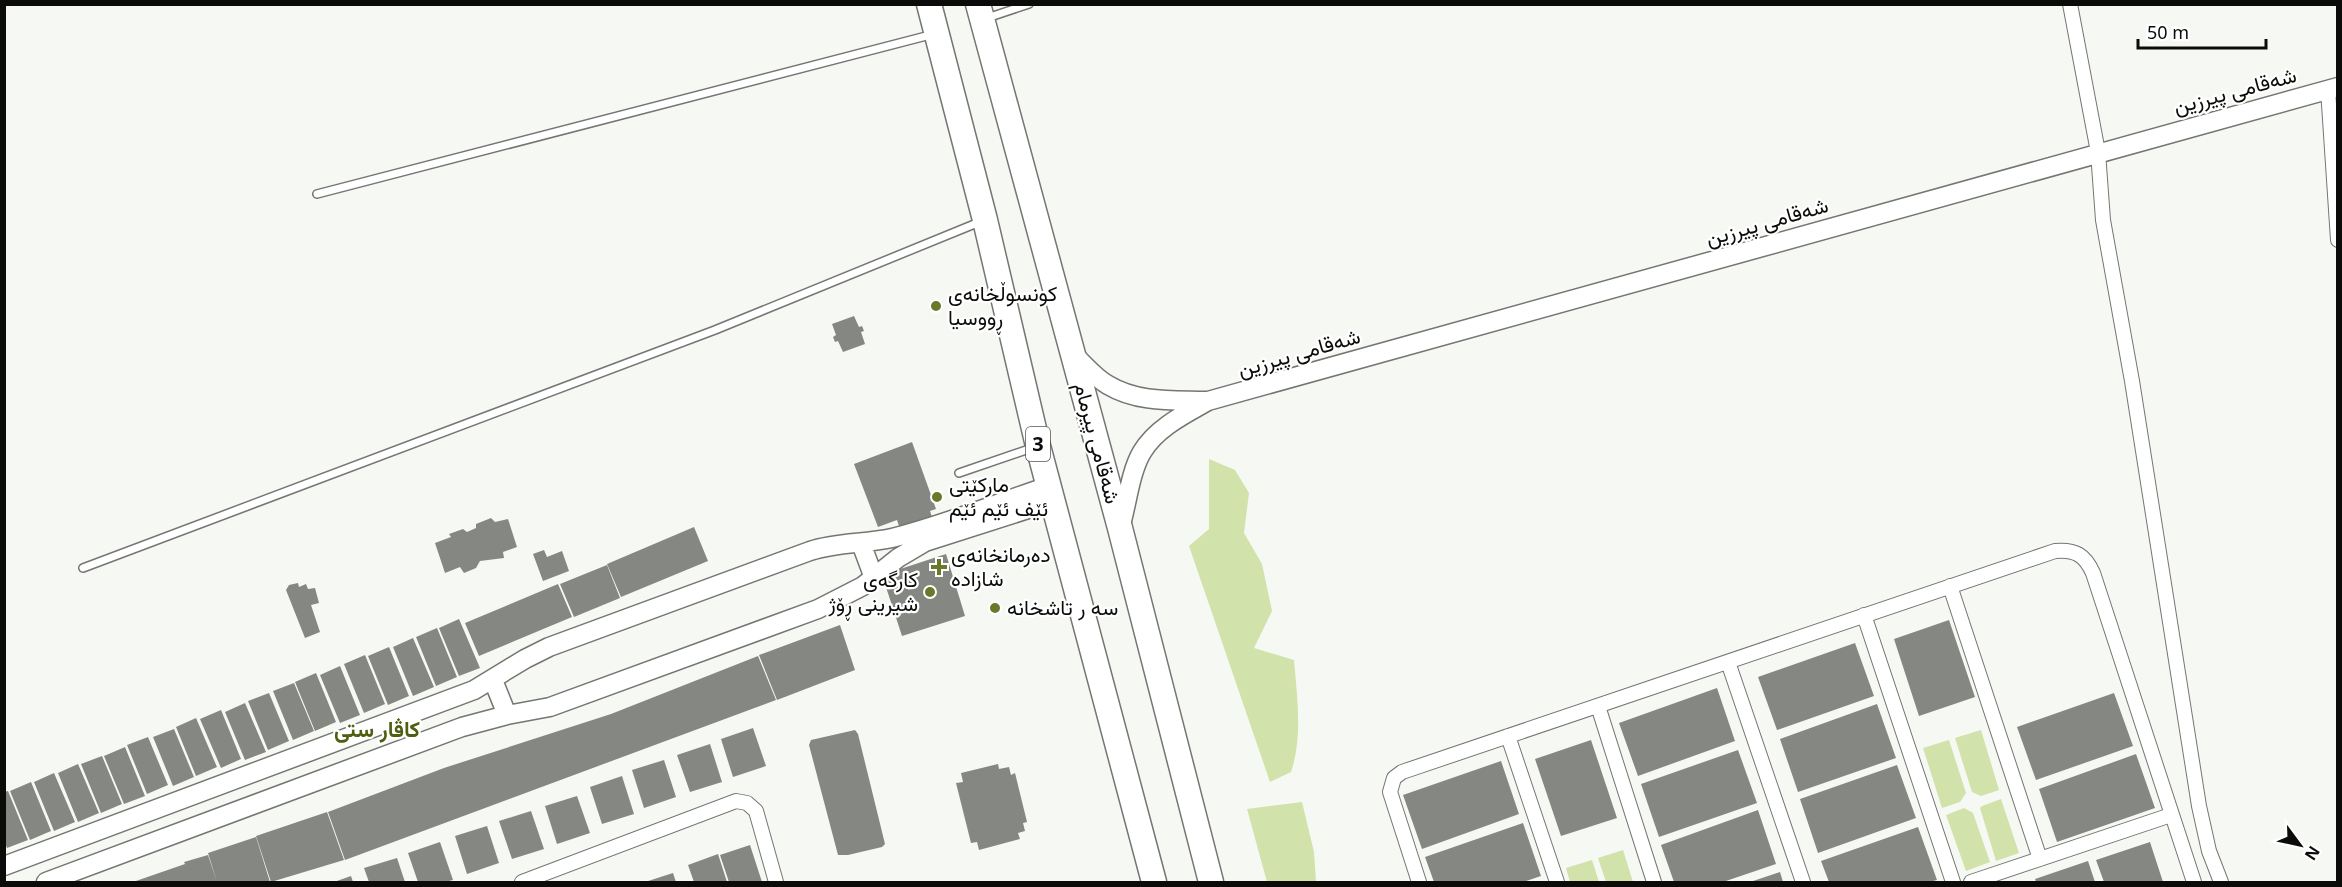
<svg xmlns="http://www.w3.org/2000/svg" width="2342" height="887" font-family="'Noto Sans',Vazirmatn,sans-serif">
	<style>
		.green { fill: #d1e2aa }
		.building { fill: #858782 }
		.lines { fill: none; stroke-linecap: round; stroke-linejoin: round }
		.service-casing { stroke: #757672; stroke-width: 10 }
		.minor-casing { stroke: #757672; stroke-width: 16 }
		.tertiary-casing { stroke: #757672; stroke-width: 21 }
		.trunk-casing { stroke: #757672; stroke-width: 27 }
		.service { stroke: #fff; stroke-width: 7 }
		.minor { stroke: #fff; stroke-width: 14 }
		.tertiary { stroke: #fff; stroke-width: 18 }
		.trunk { stroke: #fff; stroke-width: 24 }
		.poi-dot { fill: #687a2a; stroke: #fff; stroke-width: 2 }
		.labels { text-anchor: middle; stroke-width: 4.5; stroke-linejoin: round; paint-order: stroke }
		.shield { fill: #fff; stroke: #545554; stroke-width: 1.5 }
		.shield-label { font-size: 20px; font-weight: bold; fill: #0b0c0a }
		.street-label { font-size: 21px; fill: #0b0c0a; stroke: #fff }
		.poi-label { font-size: 21px; fill: #0b0c0a; stroke: #fff; text-anchor: start }
		.neighbourhood-label { font-size: 22px; font-weight: bold; fill: #4e5f12; stroke: #fff }
	</style>
	<rect width="100%" height="100%" fill="#f6f8f3"/>
	<path class="green" d="M1209,459L1235,470L1249,493L1244,533L1262,564L1272,611L1254,648L1294,660C1297,697 1303,736 1291,772L1270,782L1189,546L1209,529Z
		M1981,730L1999,790L1981,796L1972,792L1955,738Z
		M1949,740L1966,793L1960,802L1942,808L1923,748Z
		M2001,799L2019,853L1996,861L1980,808L1982,806Z
		M1302,802L1314,852L1316,882H1267L1247,809Z
		M1964,808L1973,813L1990,862L1966,871L1946,815Z
		M1623,850L1633,882H1606L1598,858Z
		M1592,860L1599,882H1570L1566,868Z"/>
	<path class="building" d="M854,316L859,327L862,326L864,331L861,332L865,344L843,352L838,341L835,342L833,337L836,335L832,324Z
		M912,442L936,509L930,511L932,517L900,529L897,520L878,527L854,464Z
		M491,518L495,522L508,519L517,547L503,552L504,558L480,561L476,568L464,573L460,567L445,573L435,543L451,537L449,534L463,529L467,532L476,528V524Z
		M694,527L708,561L621,597L607,564Z
		M544,550L547,557L562,551L569,571L543,581L533,554Z
		M946,554L965,616L902,636L882,575Z
		M607,565L620,598L574,617L560,584Z
		M298,583L299,587L306,584L308,589L315,588L319,603L311,605L320,632L305,638L286,590L289,585Z
		M558,584L572,617L479,656L465,623Z
		M459,619L480,668L459,676L439,628Z
		M1949,620L1975,697L1919,716L1894,639Z
		M840,625L855,670L777,700L759,655Z
		M437,628L457,677L436,686L416,637Z
		M413,638L434,687L413,696L393,647Z
		M1855,643L1874,696L1777,730L1758,677Z
		M389,647L409,696L388,705L368,656Z
		M365,655L385,704L364,713L344,664Z
		M758,656L776,700L345,860L328,812L444,768L611,714Z
		M340,666L360,715L340,723L320,675Z
		M316,673L336,722L315,731L295,682Z
		M294,683L314,731L293,740L273,691Z
		M1717,688L1735,741L1638,776L1619,723Z
		M269,693L289,741L268,750L248,701Z
		M2114,693L2133,746L2036,780L2017,727Z
		M245,703L266,752L245,760L225,712Z
		M1877,704L1896,758L1798,792L1780,739Z
		M221,710L241,759L221,768L200,719Z
		M196,718L217,767L196,776L176,727Z
		M753,728L766,766L733,777L721,739Z
		M174,729L194,777L173,786L153,737Z
		M855,730L858,734L885,844L882,847L848,855H838L809,745L811,740Z
		M148,737L168,785L147,794L127,745Z
		M1591,740L1617,818L1561,836L1535,759Z
		M710,744L722,782L690,792L677,755Z
		M125,747L145,796L124,804L104,756Z
		M1738,750L1757,803L1659,837L1641,784Z
		M2136,754L2155,808L2057,842L2039,789Z
		M102,756L122,804L101,813L81,764Z
		M664,760L676,797L644,808L632,770Z
		M1501,761L1519,814L1422,849L1403,795Z
		M78,764L99,813L78,822L58,773Z
		M998,764L999,769L1009,767L1011,775L1015,773L1027,822L1023,823L1025,831L1018,833L1020,839L979,850L977,842L971,843L956,783L963,782L961,773Z
		M1897,765L1916,818L1818,853L1800,799Z
		M54,773L75,822L54,831L34,782Z
		M622,776L634,814L602,824L590,787Z
		M31,782L51,831L30,840L10,791Z
		M8,791L28,840L7,848L4,841V792Z
		M577,796L590,833L557,844L545,806Z
		M1758,810L1776,864L1723,882H1674L1661,845Z
		M531,811L544,849L512,859L499,821Z
		M327,812L344,860L271,882L256,836Z
		M1523,823L1541,876L1523,882H1434L1425,857Z
		M487,826L499,863L467,874L455,836Z
		M1918,827L1937,880L1929,882H1829L1821,861Z
		M256,837L270,882H217L208,853Z
		M440,842L453,880L445,882H418L408,853Z
		M2150,842L2163,882H2104L2096,860Z
		M750,845L762,882H729L720,855Z
		M718,854L727,882H694L688,865Z
		M208,855L217,882H133L185,864L184,862Z
		M397,858L405,882H369L364,868Z
		M2088,861L2095,882H2036L2035,879Z
		M1780,872L1783,882H1750Z
		M673,873L676,882H645Z
		M351,876L353,882H334Z"/>
	<g class="lines">
		<g class="service-casing">
			<path id="service" d="M987,18L1029,4
				M317,194L934,34
				M959,473L1035,447
				M83,568L715,330L982,221"/>
		</g>
		<g class="minor-casing">
			<path id="minor" d="M2070,4L2098,152L2103,220L2132,381L2199,806L2209,851L2221,882
				M2328,89L2338,240
				M1950,586L2040,859
				M1864,615L1953,882
				M1728,662L1803,882
				M1598,706L1654,882
				M1508,736L1557,882
				M522,882L736,801L747,803L756,811L776,882
				M1419,882L1390,792L1394,778L1402,772L2055,551C2075,549 2085,555 2093,573L2194,882
				M1971,882L2171,815"/>
		</g>
		<g class="tertiary-casing">
			<path id="tertiary" d="M1073,354C1084,364 1095,378 1108,385C1138,403 1173,400 1206,401
				M1120,528C1127,505 1130,472 1142,452C1156,428 1185,414 1208,401L2338,87
				M861,543L874,578
				M493,680L507,715
				M4,866L474,690L525,659L549,647L810,551C837,542 865,544 892,538C945,525 997,503 1049,486
				M46,882L462,727L507,715L550,707L818,609L863,586L898,558L925,542L1053,501"/>
		</g>
		<g class="trunk-casing">
			<path id="trunk" d="M929,4L985,220L1038,446L1154,882
				M978,4L1120,528L1211,882"/>
		</g>
		<use href="#service" class="service"/>
		<use href="#minor" class="minor"/>
		<use href="#tertiary" class="tertiary"/>
		<use href="#trunk" class="trunk"/>
	</g>
	<g class="poi-dot">
		<circle cx="936" cy="306" r="6"/>
		<circle cx="937" cy="497" r="6"/>
		<path d="M936 558h6v6h6v6h-6v6h-6v-6h-6v-6h6z"/>
		<circle cx="930" cy="592" r="6"/>
		<circle cx="995" cy="608" r="6"/>
	</g>
	<g class="labels">
		<rect class="shield" x="1026" y="427" width="24" height="34" rx="4.5"/>
		<g class="shield-label">
			<text x="1038" y="451">3</text>
		</g>
		<g class="street-label">
			<text transform="translate(2235 91) rotate(-15)" y="7">شەقامی پیرزین</text>
			<text transform="translate(1767 222) rotate(-16)" y="7">شەقامی پیرزین</text>
			<text transform="translate(1299 353) rotate(-16)" y="7">شەقامی پیرزین</text>
			<text transform="translate(1097 443) rotate(75)" y="7">شەقامی پیرمام</text>
		</g>
		<g class="poi-label">
			<text x="948" y="301">کونسوڵخانەی<tspan x="948" dy="24">ڕووسیا</tspan></text>
			<text x="949" y="492">مارکێتی<tspan x="949" dy="24">ئێف ئێم ئێم</tspan></text>
			<text x="951" y="562">دەرمانخانەی<tspan x="951" dy="24">شازادە</tspan></text>
			<text x="918" y="587" text-anchor="end">کارگەی<tspan x="918" dy="24">شیرینی ڕۆژ</tspan></text>
			<text x="1007" y="615">سه ر تاشخانه</text>
		</g>
		<g class="neighbourhood-label">
			<text x="377" y="737">کاڤار ستی</text>
		</g>
	</g>
	<rect width="2342" height="887" fill="none" stroke="#0b0c0a" stroke-width="12"/>
	<g transform="translate(2300 845) rotate(123)" stroke="#ffffff" stroke-width="4.5" paint-order="stroke">
	<path d="M0-4.5L10 22L0 15L-10 22Z" fill="#0b0c0a"/>
	<text y="-9" font-size="16" font-weight="bold" text-anchor="middle" fill="#0b0c0a">N</text>
	</g>
	<path d="M2138 39v9h128v-9" fill="none" stroke="#0b0c0a" stroke-width="3"/>
	<text x="2147" y="39" font-size="18" fill="#0b0c0a" stroke="#ffffff" stroke-width="4.5" paint-order="stroke">50 m</text>
</svg>
